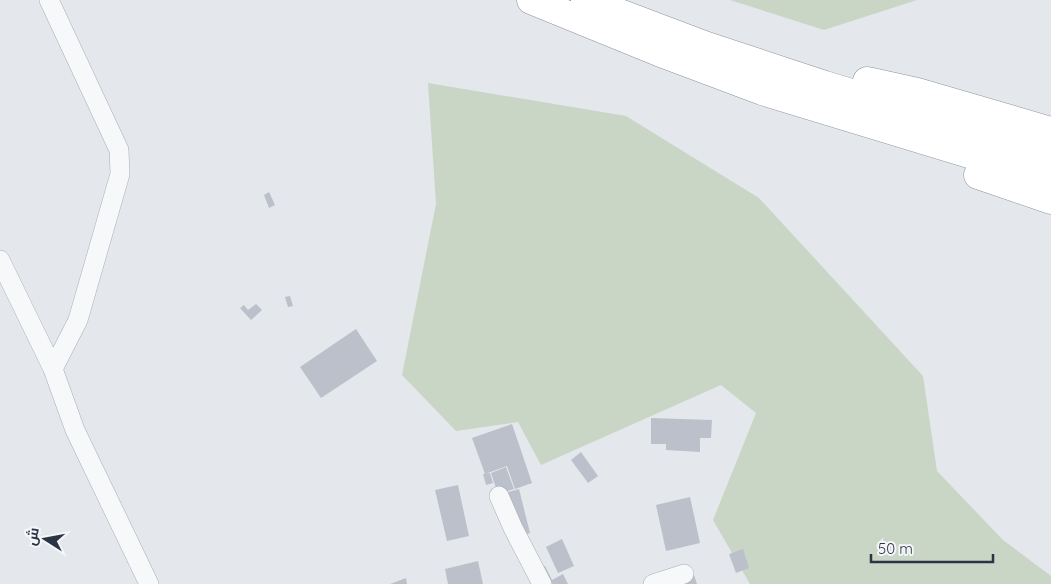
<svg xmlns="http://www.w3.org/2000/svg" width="1051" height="584" font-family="Quicksand,Cairo,sans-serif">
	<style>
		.green { fill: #c9d6c5 }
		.building { fill: #bbc0ca }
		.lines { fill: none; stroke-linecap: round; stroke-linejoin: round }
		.minor-casing { stroke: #a9aeb7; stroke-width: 20 }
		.highway-casing { stroke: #8b94a3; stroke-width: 29 }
		.minor { stroke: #f7f8fa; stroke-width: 19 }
		.highway { stroke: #fff; stroke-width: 28 }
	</style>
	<rect width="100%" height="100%" fill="#e4e7ec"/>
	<path class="green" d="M730,0H917L824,30Z
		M428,83L626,116L759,198L923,376L937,471L1003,540L1051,576V584H750L713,520L756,413L721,385L541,465L518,422L456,431L402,375L436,204Z"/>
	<path class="building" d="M269,192L275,205L269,208L264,195Z
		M290,296L293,306L288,307L285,297Z
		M256,304L262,310L251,320L240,308L244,305L248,310Z
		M356,329L377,361L321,398L300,367Z
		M651,418L712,420L711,438H700V452L666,450V444H651Z
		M512,424L532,483L515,489L507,466L485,474L472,438Z
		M581,452L598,476L588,483L571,460Z
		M506,467L514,489L498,494L491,473Z
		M490,473L493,483L486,485L483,474Z
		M458,485L469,536L447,541L435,490Z
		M519,489L530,533L513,538L502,494Z
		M690,497L700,543L666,551L656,505Z
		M562,539L574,566L558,573L546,547Z
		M743,549L749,568L736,573L729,554Z
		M478,561L483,584H448L445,569Z
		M545,566L552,580L563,574L568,584H540L534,572Z
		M694,575L697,584H671Z
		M406,578L407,584H390Z"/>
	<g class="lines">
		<g class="minor-casing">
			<path id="minor" d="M49,0L119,150L120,174L78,320L53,369
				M0,260L53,369L75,430L149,584
				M499,496L513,528L542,584
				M653,584L684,574"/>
		</g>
		<g class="highway-casing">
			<path id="highway" d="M531,0L666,55L762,91L1051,179
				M585,0L707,46L825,85L1051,154
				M867,81L917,92L1051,131
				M978,175L1051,200"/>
		</g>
		<use href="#minor" class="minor"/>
		<use href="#highway" class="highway"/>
	</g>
	<g transform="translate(45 539) rotate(281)" stroke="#f4f6f9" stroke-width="4" paint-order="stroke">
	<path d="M0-4L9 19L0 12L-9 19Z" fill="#2b3445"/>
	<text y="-8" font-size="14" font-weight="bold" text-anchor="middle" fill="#2b3445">ش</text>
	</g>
	<path d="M871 554v8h122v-8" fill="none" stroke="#2b3445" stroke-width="2.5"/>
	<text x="878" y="554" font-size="15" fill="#2b3445" stroke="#f4f6f9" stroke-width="4" paint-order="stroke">50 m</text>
</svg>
